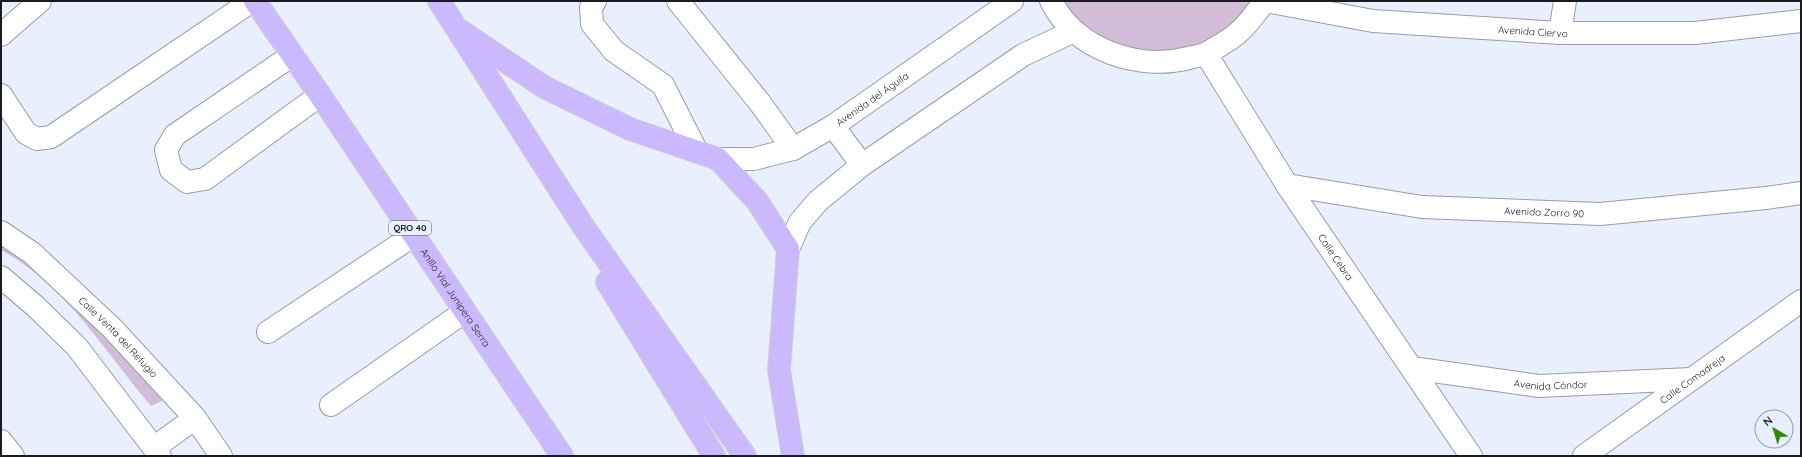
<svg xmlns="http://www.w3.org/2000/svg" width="1802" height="457" font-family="Quicksand,sans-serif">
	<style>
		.green { fill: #d3bcd7 }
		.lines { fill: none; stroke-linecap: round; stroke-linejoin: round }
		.minor-casing { stroke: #989ca9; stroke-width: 24 }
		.highway-casing { stroke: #d1d1d2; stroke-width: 24 }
		.minor { stroke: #fff; stroke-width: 22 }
		.highway { stroke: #cbb9fe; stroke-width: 22 }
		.labels { text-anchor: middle; stroke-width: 4; stroke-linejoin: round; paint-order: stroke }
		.shield { fill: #eaeffd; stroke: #585b62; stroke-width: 1 }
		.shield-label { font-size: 9px; font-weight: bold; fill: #191b1f }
		.street-label { font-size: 10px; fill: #191b1f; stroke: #eaeffd }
	</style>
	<rect width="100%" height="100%" fill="#eaeffd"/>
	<path class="green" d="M1053,1H1265L1206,54L1137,62L1057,12Z
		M1,236L165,389L162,401L151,406C104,351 66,285 1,250Z"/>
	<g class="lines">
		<g class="minor-casing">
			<g id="minor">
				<path d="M595,1L591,7L592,24L614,51L663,85L696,150"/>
				<path d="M678,1L760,103L793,149"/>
				<path d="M1051,1C1076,50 1138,71 1189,58C1195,56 1202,56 1207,53C1217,47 1231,40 1240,31C1249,23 1257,11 1265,1"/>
				<path id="s1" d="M1266,1L1373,21L1560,33H1695L1801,21"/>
				<path d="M1560,33L1565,1"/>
				<path d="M1,35L40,1"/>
				<path id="s2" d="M1206,54L1287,185L1471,456"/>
				<path d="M291,56L175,135L166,150L171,170L187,182L205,179L320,95"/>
				<path d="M1,95L26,133L37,139L51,137L252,1"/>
				<path d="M833,126L862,165"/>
				<path id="s3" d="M718,159H754L793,149L833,126L1012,1"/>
				<path id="s4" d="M1287,185L1422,207L1600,214L1766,198L1801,193"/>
				<path id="s5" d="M1,232L32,253L112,328L195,418L221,456"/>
				<path d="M788,249L800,222L818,201L862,165L1023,55L1074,31"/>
				<path d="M1,277L35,306L77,347L160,456"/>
				<path d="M268,332L414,235"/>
				<path id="s6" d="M1412,368L1539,386L1691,379"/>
				<path d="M331,405L464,312"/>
				<path d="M1,441L13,456"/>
				<path d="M154,448L195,418"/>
				<path id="s7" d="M1584,456L1801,301"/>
			</g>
		</g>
		<g class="highway-casing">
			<g id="highway">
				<path id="s8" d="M255,1L320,95L562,456"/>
				<path d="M439,1L583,226L745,456"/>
				<path d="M459,30L544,87L630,129L718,159L757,201L788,249L779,370L793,456"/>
				<path d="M607,282L714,456"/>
			</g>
		</g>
		<use href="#minor" class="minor"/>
		<use href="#highway" class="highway"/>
	</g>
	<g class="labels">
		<rect class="shield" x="389" y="221" width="42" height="14" rx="3"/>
		<g class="shield-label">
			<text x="410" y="231">QRO 40</text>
		</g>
		<g class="street-label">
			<text dy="4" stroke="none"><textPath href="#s1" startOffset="269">Avenida Ciervo</textPath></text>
			<text dy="4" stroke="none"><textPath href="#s3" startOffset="170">Avenida del Águila</textPath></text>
			<text dy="4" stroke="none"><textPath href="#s4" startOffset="259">Avenida Zorro 90</textPath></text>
			<text dy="4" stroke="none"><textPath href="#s2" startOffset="241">Calle Cebra</textPath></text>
			<text dy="4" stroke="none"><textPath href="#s8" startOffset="358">Anillo Vial Junípero Serra</textPath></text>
			<text dy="4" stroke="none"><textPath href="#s5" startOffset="158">Calle Venta del Refugio</textPath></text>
			<text dy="4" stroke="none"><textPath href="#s7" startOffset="133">Calle Comadreja</textPath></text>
			<text dy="4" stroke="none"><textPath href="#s6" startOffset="140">Avenida Cóndor</textPath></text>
		</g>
	</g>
	<rect width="1802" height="457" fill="none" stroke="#191b1f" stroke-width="4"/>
	<g transform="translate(1774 429) rotate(322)"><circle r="19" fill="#eaeffd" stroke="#969aa4"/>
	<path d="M0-3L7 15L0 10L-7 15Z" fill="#2d8d00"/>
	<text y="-6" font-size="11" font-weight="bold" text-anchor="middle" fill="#191b1f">N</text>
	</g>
</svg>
